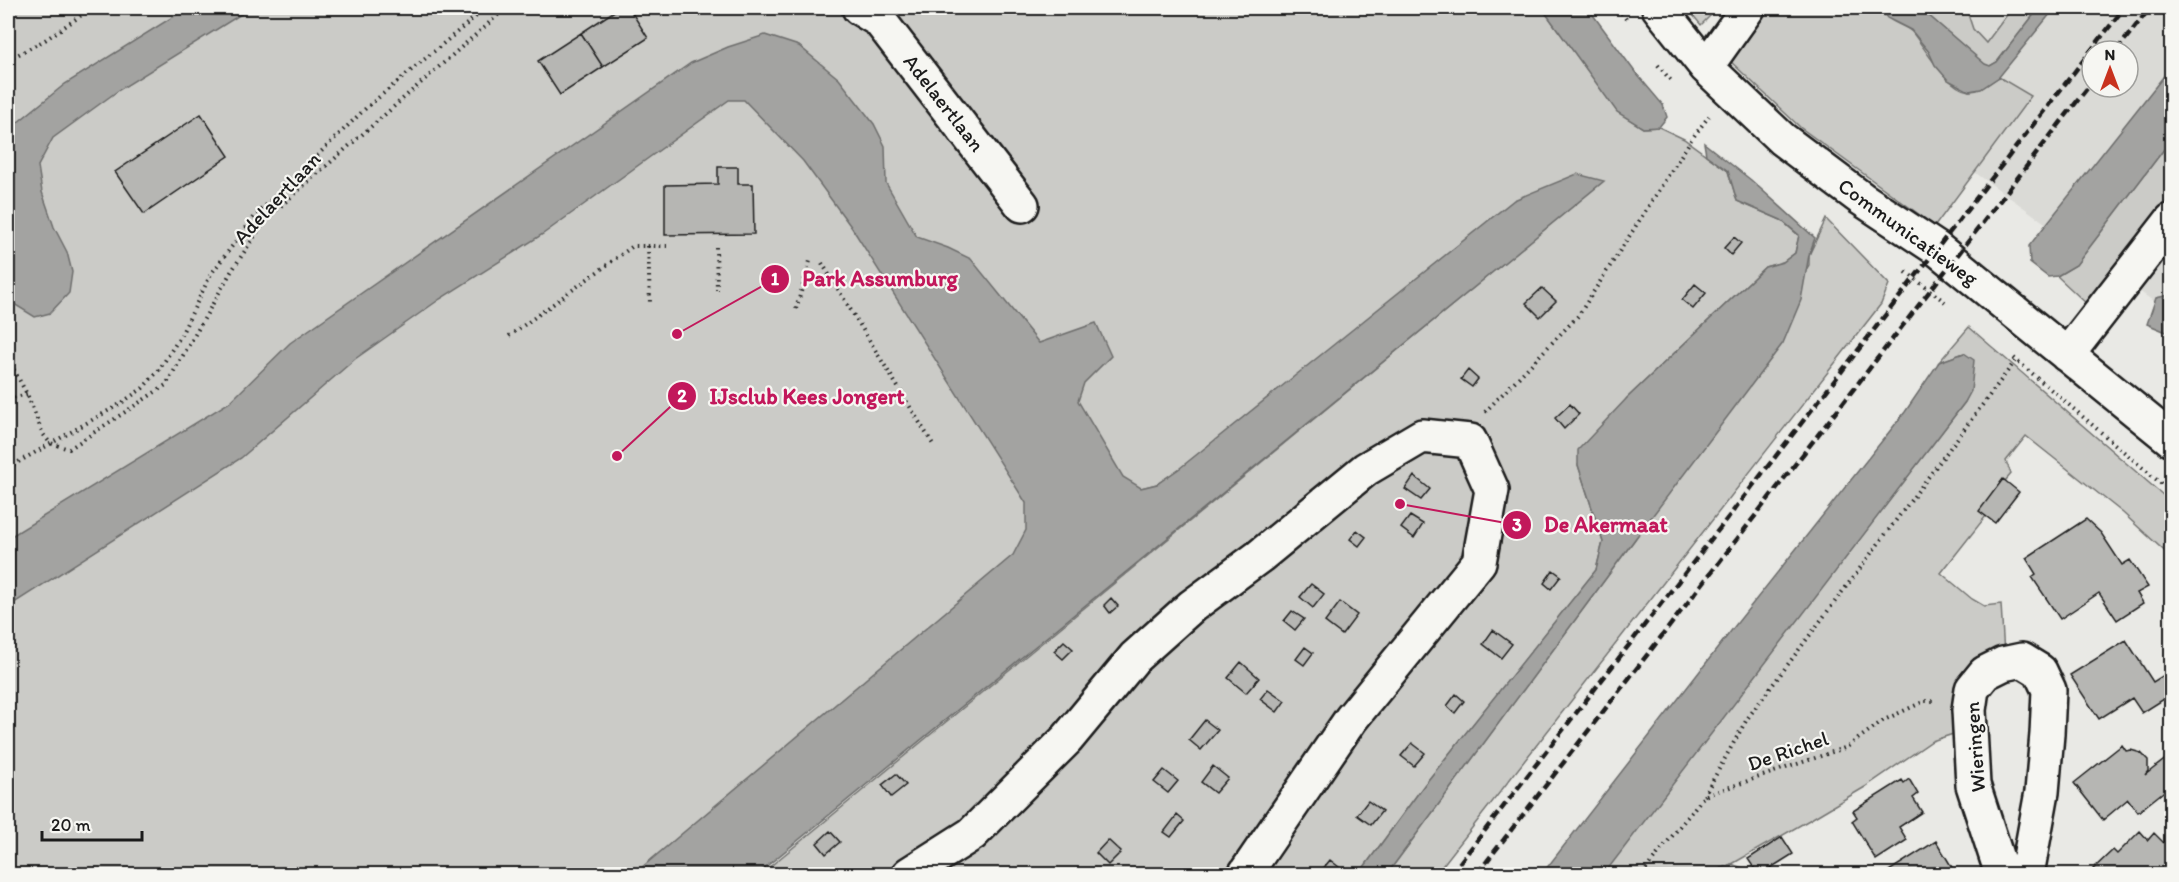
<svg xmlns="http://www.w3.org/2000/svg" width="2179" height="882" font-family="Itim,sans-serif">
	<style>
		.built { fill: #dadad6; fill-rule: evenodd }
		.green { fill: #cbcbc7; stroke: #747472; stroke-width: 1.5 }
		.water { fill: #a3a3a1; stroke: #6d6d6c; stroke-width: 1.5 }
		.building { fill: #b6b6b3; stroke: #1c1c1c; stroke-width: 1.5 }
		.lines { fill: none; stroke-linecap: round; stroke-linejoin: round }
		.minor-casing { stroke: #1c1c1c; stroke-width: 38 }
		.path { stroke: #1c1c1c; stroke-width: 4; stroke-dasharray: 1.5 4.5; stroke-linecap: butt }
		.minor { stroke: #f6f6f2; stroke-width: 33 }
		.rail { stroke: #1c1c1c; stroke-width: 4.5; stroke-dasharray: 9 4.5; stroke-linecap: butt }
		.labels { text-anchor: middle; stroke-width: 4.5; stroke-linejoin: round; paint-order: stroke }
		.street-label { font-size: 21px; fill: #1c1c1c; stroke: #f6f6f2 }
		.leader { fill: none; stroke: #c2185b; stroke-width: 2 }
		.callout-dot { fill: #c2185b; stroke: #f6f6f2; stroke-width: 2 }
		.mark-label { font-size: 18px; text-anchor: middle; font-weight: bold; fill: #fff }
		.callout-label { font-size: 22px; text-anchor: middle; font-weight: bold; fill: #c2185b; stroke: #f6f6f2; stroke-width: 4.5; stroke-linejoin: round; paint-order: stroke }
	</style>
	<rect width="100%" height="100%" fill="#e9e9e5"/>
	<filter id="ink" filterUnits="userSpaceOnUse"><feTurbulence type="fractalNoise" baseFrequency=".0167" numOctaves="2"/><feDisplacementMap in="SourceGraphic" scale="12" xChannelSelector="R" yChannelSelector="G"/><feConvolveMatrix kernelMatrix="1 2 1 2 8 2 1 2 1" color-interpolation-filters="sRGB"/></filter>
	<g filter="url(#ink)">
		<path class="built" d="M1874,8H2171V314L1955,158ZM2092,51H2128V87H2092Z"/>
		<path class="green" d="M8,8H1542L1617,111L1643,128L1659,127L1684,139L1728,171L1737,201L1781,220L1799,236L1795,253L1783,262L1765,267L1627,398L1578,465L1603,542L1596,570L1425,784L1359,874H761L1603,181L1157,484L1141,488L709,874H8Z
			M1687,8H1718L1701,25Z
			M1768,8H1879C1882,11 1885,16 1888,18C1895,24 1906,26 1912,32C1926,49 1946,88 1969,91C1980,92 1990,82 1999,77L2031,96L1935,226L1801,128L1729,60Z
			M1920,8H1966L1973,29L1986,43L2012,8H2039L1997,62L1990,66L1985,65Z
			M2171,140V198L2089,306L2057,276L2076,265Z
			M1826,219L1889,284L1881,304L1436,874H1387L1635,539L1809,265V255Z
			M1969,327L2171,502V557L2123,513L2026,436L2006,461L2011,474L1994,494L1986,516L1941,573L1972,599L1984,606L2001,604L2004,655L1956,733L1932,741L1865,787L1811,819L1732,864L1708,874H1602L1965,402C1975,381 1971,374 1964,353L1939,362Z"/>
		<path class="water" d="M187,8H251L119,90L53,138L38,166L42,192L54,227L67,252L72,272L69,293L50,313L35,317L14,304L8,286V125L18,122L65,84Z
			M1542,8H1588L1635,72L1663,105L1667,117L1659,127L1643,128L1617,112Z
			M1879,8H1920L1985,64L1990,66L1997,62L2039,8H2055L1999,77L1981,89L1969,91L1948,80L1935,65L1929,52L1911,30L1887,18Z
			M765,35L799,46L839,79L874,124L885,146L886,183L917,237L948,248L971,259L1039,343L1096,323L1111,356L1084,383L1078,401L1123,477L1141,488L1157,484L1180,468L1514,200L1577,174L1604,181L757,874H634L1013,555L1026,530V503L852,228L803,161L744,100H729L543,234L440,299L355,359L241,458L8,607V538L230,402L290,343L691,63L728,47Z
			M2171,67V140L2076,265L2057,276L2048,277L2030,263L2029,246Z
			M1704,143L1751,180L1815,238L1809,255L1801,300L1783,343L1635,539L1387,874H1359L1425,784L1596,570L1603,542L1578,465V450L1627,398L1765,267L1783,262L1795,253L1799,235L1781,220L1737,201L1728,171L1706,155Z
			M2169,295L2171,297V334L2147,324L2156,298Z
			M1964,353L1974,360L1971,391L1965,402L1604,874H1542L1738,622L1905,412L1939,362Z
			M1731,864L1760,874H1761H1708Z"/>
		<path class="building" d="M619,8H629L648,38L603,67L581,33Z
			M581,33L603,67L560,95L538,61Z
			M201,114L229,156L144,214L115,172Z
			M718,167H738V184H753L754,234L665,235V185L718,184Z
			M1734,237L1741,243L1731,255L1724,248Z
			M1695,284L1706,293L1693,309L1682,300Z
			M1542,288L1556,301L1540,317L1526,303Z
			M1468,370L1478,379L1472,387L1461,379Z
			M1570,404L1579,414L1564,429L1555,418Z
			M1414,476L1430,489L1421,500L1405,489Z
			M2003,479L2019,492L1995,523L1979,511Z
			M1410,516L1423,524L1414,538L1401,528Z
			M2086,519L2101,533L2122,565L2130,560L2148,587L2137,593L2143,603L2117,620L2099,593L2060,619L2032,577L2036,574L2026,558Z
			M1357,530L1366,537L1359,546L1350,539Z
			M1553,570L1561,576L1551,589L1544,583Z
			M1311,584L1324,594L1313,608L1300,597Z
			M1111,598L1118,606L1110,613L1104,605Z
			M1340,602L1357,615L1342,635L1325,622Z
			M1292,611L1304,619L1295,630L1284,621Z
			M1493,630L1512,644L1501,658L1483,644Z
			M2126,640L2153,682L2172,670V694L2142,713L2132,698L2099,719L2070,675Z
			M1064,641L1073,649L1063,659L1054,651Z
			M1305,647L1313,653L1304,665L1296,659Z
			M1241,662L1259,678L1246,693L1228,678Z
			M1268,689L1285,701L1277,712L1260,699Z
			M1456,694L1464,701L1455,713L1447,706Z
			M1205,720L1218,730L1201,750L1189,740Z
			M1412,743L1425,753L1414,766L1401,756Z
			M2122,745L2126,751L2131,750L2141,753L2148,760V771L2145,775L2172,754V785L2138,812L2128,799L2103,820L2074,783Z
			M1213,766L1228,778L1215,793L1201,782Z
			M1164,770L1178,781L1168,793L1154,782Z
			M896,774L906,785L891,797L882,785Z
			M1909,779L1918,794L1913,798L1922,812L1899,827L1907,840L1876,860L1852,821L1857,817L1853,811L1902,780L1904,783Z
			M1368,801L1382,811L1371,825L1357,815Z
			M1177,815L1184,821L1171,837L1164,832Z
			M830,831L840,842L826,854L817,843Z
			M2140,831L2148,840L2154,833L2172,851V874H2099L2093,869L2113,850L2117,854Z
			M1782,837L1793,854L1761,874H1758L1748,859Z
			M1108,840L1121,852L1108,865L1096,853Z
			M1936,841L1956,874H1884Z
			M1330,860L1339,867L1333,874H1327L1322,870Z"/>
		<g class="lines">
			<g class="minor-casing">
				<path id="minor" d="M859,8L879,20L1022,205
					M1659,8L1706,67L1782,139L1862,199L1936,248L2172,440
					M1706,67L1748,8
					M2067,355L2172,220
					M909,874L972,834L1067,739L1135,657L1192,606L1260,556L1366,469L1422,436L1470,441L1492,490L1479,562L1351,719L1245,874
					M2002,874L1973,785L1969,710L1972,689L1985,673L2003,664L2022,660L2040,671L2049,690L2047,734L2042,792L2027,874"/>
			</g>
			<path class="path" d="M1618,8L1626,19
				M8,60L45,40L92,8
				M1658,65L1672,82
				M648,246L650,303
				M716,247L717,290
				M822,263L934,446
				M1906,272L1945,302
				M796,309L810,261
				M509,336L633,246H667
				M2014,358L2172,493
				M8,359L27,394L43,434L50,443L69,449L166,385L231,272L266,219L506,8
				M8,399L27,394
				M1485,412L1578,316L1691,140L1709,116
				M8,468L120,404L143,388L159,370L180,337L211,274L255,216L366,108L486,8
				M1704,796L1747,719L2016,360
				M1642,874L1704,796L1847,747L1884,720L1925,701H1937"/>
			<use href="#minor" class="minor"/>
			<path class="rail" d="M2116,51L2150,8
				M1451,874L2124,8
				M1477,874L2092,82"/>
		</g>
	</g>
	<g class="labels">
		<g class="street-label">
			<text transform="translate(944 103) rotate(52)" y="7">Adelaertlaan</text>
			<text transform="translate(277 198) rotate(-47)" y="7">Adelaertlaan</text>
			<text transform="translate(1908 232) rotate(36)" y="7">Communicatieweg</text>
			<text transform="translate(1975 747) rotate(-94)" y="7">Wieringen</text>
			<text transform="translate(1788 751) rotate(-19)" y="7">De Richel</text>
		</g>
	</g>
	<path class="leader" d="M677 334L775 279M617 456L682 396M1400 504L1517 525"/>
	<g class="callout-dot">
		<circle cx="677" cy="334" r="6"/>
		<circle cx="617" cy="456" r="6"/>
		<circle cx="1400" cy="504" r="6"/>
		<circle cx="775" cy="279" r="15"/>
		<circle cx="682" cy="396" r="15"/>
		<circle cx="1517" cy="525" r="15"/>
	</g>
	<g class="mark-label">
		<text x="775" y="285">1</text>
		<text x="682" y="402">2</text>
		<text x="1517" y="531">3</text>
	</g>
	<g class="callout-label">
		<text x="880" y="286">Park Assumburg</text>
		<text x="807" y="404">IJsclub Kees Jongert</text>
		<text x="1606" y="532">De Akermaat</text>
	</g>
	<rect width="2179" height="882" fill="none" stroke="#f6f6f2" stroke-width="30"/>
	<rect x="15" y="15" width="2149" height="852" fill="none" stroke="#1c1c1c" stroke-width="2" filter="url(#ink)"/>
	<g transform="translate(2110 69)"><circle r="28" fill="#f6f6f2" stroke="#9f9f9c" stroke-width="1.5"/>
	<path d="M0-4.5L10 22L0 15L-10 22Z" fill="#c8321e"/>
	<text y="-9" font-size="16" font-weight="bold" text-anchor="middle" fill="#1c1c1c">N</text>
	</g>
	<path d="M42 831v9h100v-9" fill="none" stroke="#1c1c1c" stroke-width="3"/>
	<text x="51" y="831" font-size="18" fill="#1c1c1c" stroke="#f6f6f2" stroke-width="4.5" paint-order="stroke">20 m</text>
</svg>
